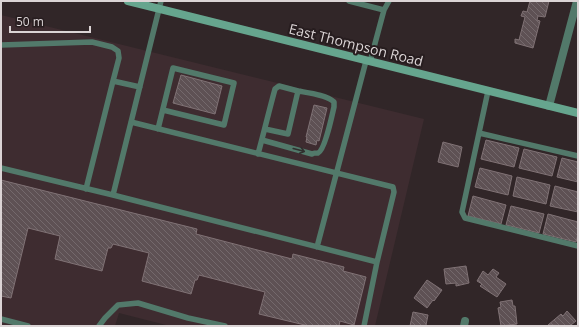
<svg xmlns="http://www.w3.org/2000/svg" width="579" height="327" font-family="'Open Sans',sans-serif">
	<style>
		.built { fill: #3e2c30 }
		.building { fill: url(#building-back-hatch); stroke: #807275 }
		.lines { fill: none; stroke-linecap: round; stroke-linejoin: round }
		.service { stroke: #52796a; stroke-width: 5.5 }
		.minor { stroke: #52796a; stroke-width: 8 }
		.secondary { stroke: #66a58e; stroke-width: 8 }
		.oneway { stroke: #302f2e }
		.labels { text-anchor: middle; stroke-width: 4; stroke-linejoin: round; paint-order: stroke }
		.street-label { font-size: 14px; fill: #dbd4d5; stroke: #271d1f }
	</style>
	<defs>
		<pattern id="building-back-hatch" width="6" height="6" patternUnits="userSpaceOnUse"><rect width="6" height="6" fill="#5e5154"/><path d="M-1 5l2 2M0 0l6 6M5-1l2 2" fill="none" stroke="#74696c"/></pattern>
	</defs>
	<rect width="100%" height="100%" fill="#312628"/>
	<path class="built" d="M1,15L424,119L375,326H170L119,313L115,326H1Z"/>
	<path class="building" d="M530,1H549L545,17L538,16L537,20L540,21L533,48L515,43V39L519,40L525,17L521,16L523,11L527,12Z
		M181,75L222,86L215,114L173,103Z
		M314,105L327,108L319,141L317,140L316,145L306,142L307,137H306Z
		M486,140L519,148L514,167L481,159Z
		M443,142L462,147L458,167L438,162Z
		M524,149L557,157L552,176L519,168Z
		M562,158L578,162V182L557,177Z
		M480,168L512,176L508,195L475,187Z
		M517,177L550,185L546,204L513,196Z
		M1,180L197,229L196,234L292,259L293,254L344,267L343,271L366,277L354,325L340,321L339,326H309L259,314L265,292L199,275L197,280H195L191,294L142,281L149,253L113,244L111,248H108L102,271L55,259L60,236L28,228L11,298L1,296Z
		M555,186L578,192V212L550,206Z
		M473,196L506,205L501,224L468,216Z
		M511,206L544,214L539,233L506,225Z
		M548,214L578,222V235L576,242L543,234Z
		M466,266L469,283L456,286V283L446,284L444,269Z
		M493,269L499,273L496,277L506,284L497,297L480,286L482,284L477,281L483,271L488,275Z
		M427,280L442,290L434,301L433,300L427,308L414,298Z
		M512,300L513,306H515L517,324L501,326L498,308L501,307L500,302Z
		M567,311L576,321L571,325L573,326L548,325L561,314L563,316Z
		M413,312L428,315L426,325L428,326H410Z"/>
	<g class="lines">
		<path class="service" d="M349,1L384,10
			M1,45L92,42L112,47L118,51L119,58L113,81L140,87
			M370,62L384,10L389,1
			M488,91L462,212L465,218L578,246
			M131,122L393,187L394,192L377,262L113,195L161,1
			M158,129L173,68L234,83L224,125L163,110
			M479,133L578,156
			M262,140L312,154C312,153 318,153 318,153C325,150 332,115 334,107V102C327,95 309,93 298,91
			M258,154C264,132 269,111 275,89L279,86L298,91L288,134L265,129
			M1,168L113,195
			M86,189L113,81
			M317,247L366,61
			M1,319L28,326
			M99,326L105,318L118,305L138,303L188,318L225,326
			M364,326L377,262"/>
		<path class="minor" d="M549,106L577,1
			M464,326L465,321"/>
		<path class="secondary" d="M128,1L578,113"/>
	</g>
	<defs><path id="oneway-shaft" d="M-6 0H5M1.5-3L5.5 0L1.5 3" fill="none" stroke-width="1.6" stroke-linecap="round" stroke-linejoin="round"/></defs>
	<use class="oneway" href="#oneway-shaft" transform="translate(299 150) rotate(15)"/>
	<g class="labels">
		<g class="street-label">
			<text transform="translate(356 45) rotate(14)" y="5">East Thompson Road</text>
		</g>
	</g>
	<rect width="579" height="327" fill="none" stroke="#dbd4d5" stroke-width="4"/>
	<path d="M10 26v6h80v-6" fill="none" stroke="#dbd4d5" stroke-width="2"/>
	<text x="16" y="26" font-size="12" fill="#dbd4d5" stroke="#271d1f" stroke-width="3" paint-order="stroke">50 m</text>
</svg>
